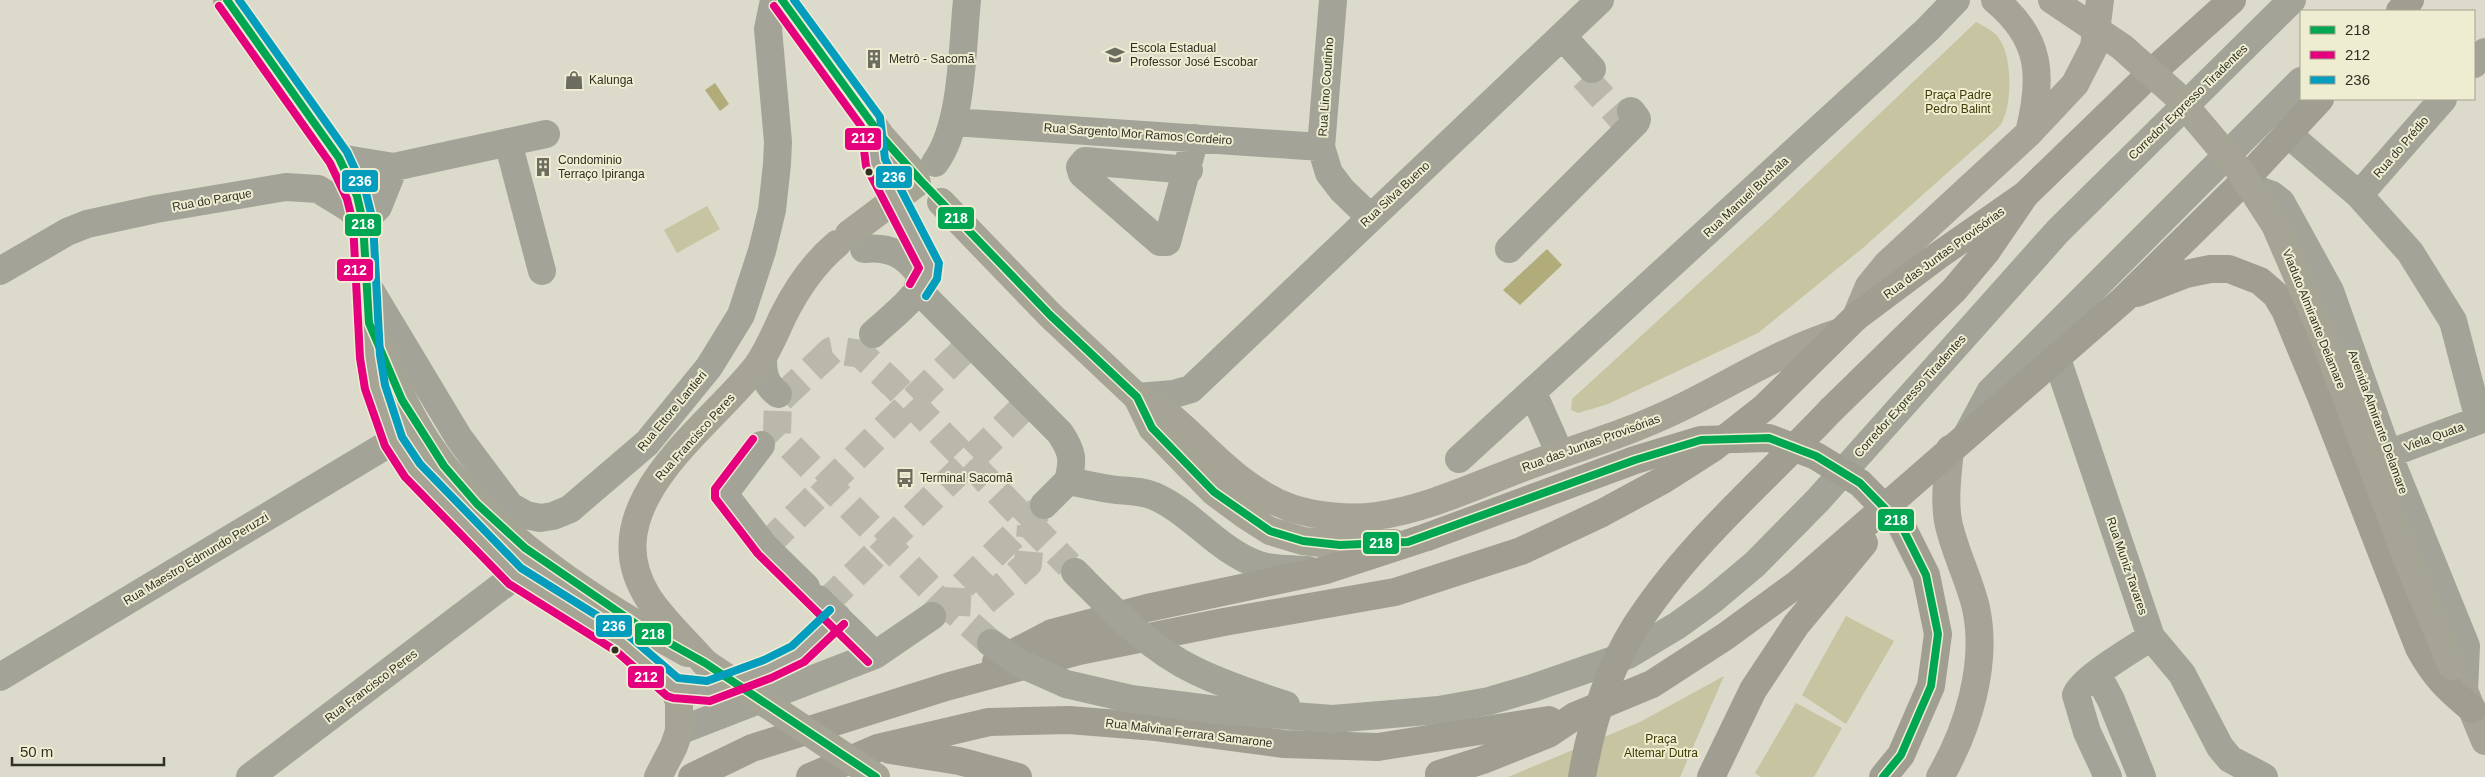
<svg xmlns="http://www.w3.org/2000/svg" width="2485" height="777" font-family="Helvetica,sans-serif">
	<style>
		.green { fill: #c7c4a1 }
		.water { fill: #b2ac7a }
		.lines { fill: none; stroke-linecap: round; stroke-linejoin: round }
		.minor-tunnel { stroke: #b9b8aa; stroke-width: 28; stroke-dasharray: 28 14; stroke-linecap: butt }
		.minor { stroke: #a3a397; stroke-width: 28 }
		.major { stroke: #a5a495; stroke-width: 28 }
		.highway { stroke: #a09e91; stroke-width: 28 }
		.minor-bridge { stroke: #a3a397; stroke-width: 28 }
		.major-bridge { stroke: #a5a495; stroke-width: 28 }
		.highway-bridge { stroke: #a09e91; stroke-width: 28 }
		.bus-1-casing { stroke: #efedd1; stroke-width: 11 }
		.bus-2-casing { stroke: #efedd1; stroke-width: 11 }
		.bus-3-casing { stroke: #efedd1; stroke-width: 11 }
		.bus-1 { stroke: #00a651; stroke-width: 8 }
		.bus-2 { stroke: #e5007d; stroke-width: 8 }
		.bus-3 { stroke: #059dbd; stroke-width: 8 }
		.bus-dot { fill: #313025; stroke: #efedd1; stroke-width: 2 }
		.labels { text-anchor: middle; stroke-width: 4; stroke-linejoin: round; paint-order: stroke }
		.poi-label { font-size: 12px; fill: #313025; stroke: #efedd1; text-anchor: start }
		.street-label { font-size: 12px; fill: #313025; stroke: #efedd1 }
		.park-label { font-size: 12px; fill: #403a03; stroke: #efedd1 }
		.line-badge { stroke: #efedd1; stroke-width: 2 }
		.badge-label { font-size: 14px; text-anchor: middle; font-weight: bold; fill: #fff }
	</style>
	<rect width="100%" height="100%" fill="#dbdacb"/>
	<path class="green" d="M1976,22C1985,27 1995,31 2000,40C2012,58 2012,101 2003,120C2001,126 1995,130 1991,134L1864,247L1758,333L1608,404L1578,413L1571,410L1572,399L1769,219Z
		M707,206L720,229L677,253L664,230Z
		M1846,616L1894,641L1846,724L1802,695Z
		M1724,676L1680,777H1508L1640,722Z
		M1796,703L1842,728L1814,777H1761L1755,773Z"/>
	<path class="water" d="M715,83L729,104L720,111L705,90Z
		M1547,249L1562,265L1520,305L1503,290Z"/>
	<g class="lines">
		<path class="minor-tunnel" d="M1584,77L1623,120
			M765,547L971,343
			M943,601L983,603L1028,564L1031,526
			M824,605L1029,402
			M933,615L1039,510
			M991,643L943,601L777,433L778,401L831,351L836,350L861,354L894,385L1069,565"/>
		<path class="minor" d="M1333,0L1321,147L1329,173L1342,190L1370,217
			M1562,36L1592,69
			M2474,64L2485,52
			M871,122L875,162L929,266C924,294 892,316 873,334
			M954,122L1321,147
			M2288,134L2359,195L2410,252L2453,321L2479,420
			M508,142L542,271
			M339,158L394,167L546,134
			M935,163C963,125 962,48 967,0
			M1189,170L1085,161L1080,167L1082,174L1160,242H1167L1195,138
			M2241,184L2272,195L2281,202L2330,291L2388,454L2466,646L2464,691
			M2359,195L2443,99
			M864,249C890,246 906,255 921,276L918,286
			M1509,249L1636,122L1637,119L1631,111
			M0,271L67,232L87,224L156,209L286,187L318,189L349,208L363,222L378,207L394,167
			M367,285L459,438L510,506L526,515L540,518L553,516L570,509L647,443L709,367L741,315L762,251L772,210L777,164L778,142L768,29L774,0
			M918,290L1060,433C1072,451 1074,459 1068,481
			M2056,356L2151,637L2182,674L2220,747L2230,759L2264,777
			M763,359C763,374 765,384 778,394
			M1533,393L1560,454
			M1137,397L1174,394L1191,389L1600,0
			M1968,433L1990,392L2301,81
			M761,445L724,494L765,547L806,587
			M2388,454L2485,418
			M1459,459L1927,30L1956,0
			M1068,481C1084,484 1100,488 1117,490C1130,491 1142,491 1154,496C1193,513 1218,551 1259,565C1274,570 1292,569 1308,570
			M1044,505L1068,481
			M818,599L875,655
			M2097,674L2111,700L2142,777
			M0,677L393,441
			M674,688L708,691L768,669L798,654L837,617
			M1333,719L1439,710L1489,701L1530,689L1628,655L1678,625L1711,601L1755,564L1818,500L2058,231L2292,0
			M679,731L875,655L932,616
			M250,777L515,576
			M2108,777L2087,732L2076,695C2082,678 2135,648 2151,637"/>
		<path class="major" d="M227,0L339,158L357,196L363,222L370,356L375,387L393,441L412,470L515,576L622,643L674,688L679,702V731L674,746L658,777
			M782,0L881,136L915,174
			M1995,0C2042,39 2043,77 2029,133
			M941,202L1050,315L1137,397L1152,428L1214,492L1245,515L1270,531L1303,541L1340,545L1394,543
			M849,234L917,183
			M1856,317L1869,286L1887,264L2029,133L2075,84L2094,47L2100,0
			M379,344C397,388 415,430 445,467C507,545 600,605 687,653
			M1137,397C1146,401 1157,406 1165,412C1207,446 1238,489 1291,508C1316,516 1350,520 1376,516C1427,509 1477,485 1525,467C1576,448 1629,433 1678,409C1732,383 1782,350 1840,332
			M705,663C688,643 659,617 646,594C593,504 709,428 757,366C768,351 775,333 783,316C797,288 813,264 837,244
			M2463,688L2485,741
			M1940,777C1968,729 1988,664 1976,608C1969,578 1954,551 1948,521C1944,497 1948,473 1950,449"/>
		<path class="highway" d="M2400,11L2410,0
			M2137,293L2186,274L2210,269H2229L2260,281L2276,295L2285,310L2322,399L2419,648C2435,677 2447,688 2472,709
			M1831,410L1954,290L1986,252L2025,195L2151,73L2232,0
			M996,662L1052,633L1147,608L1326,570L1427,537
			M890,750L959,761L1018,777
			M1439,774L1483,760L1548,734L1575,716L1652,684L1726,636L1797,584L2124,299L2241,184L2320,99
			M692,777L752,748L946,687L1079,651L1224,622L1395,592L1521,551L1602,513L1663,480L1713,448L1765,407L1856,317L1939,255L2025,195
			M810,777L878,748L989,722L1069,720L1156,727L1284,744L1378,747L1549,720
			M1711,777L1753,690L1796,625L1864,543"/>
		<path class="minor-bridge" d="M1075,572C1111,608 1149,649 1196,671C1225,685 1255,695 1286,705
			M991,643L1021,664L1066,684L1131,699L1225,711L1333,719"/>
		<path class="major-bridge" d="M2052,0L2122,47L2175,94L2240,171L2275,225L2322,333L2409,564L2452,666
			M705,663L876,777"/>
		<path class="highway-bridge" d="M1427,537L1635,460L1701,440L1769,438L1816,456L1860,483L1901,525L1926,575L1938,634L1931,686L1901,755L1883,777
			M1582,777C1591,725 1607,672 1635,627C1687,545 1765,480 1831,410"/>
		<g class="bus-1-casing">
			<path id="bus-1" d="M227,0L339,158L357,196L363,222L369,323L402,400L444,466L477,504L525,548L639,626L705,663L876,777
				M782,0L881,136L920,180L1050,315L1137,397L1152,428L1214,492L1270,531L1303,541L1340,545L1408,542L1635,460L1701,440L1769,438L1816,456L1860,483L1901,525L1926,575L1938,634L1931,686L1901,755L1883,777"/>
		</g>
		<g class="bus-2-casing">
			<path id="bus-2" d="M219,6L330,163L347,199L353,223L360,358L365,389L385,446L405,477L509,584L616,651L667,696L673,698L710,701L771,678L804,662L844,624
				M774,6L861,126L866,166L919,268L910,284
				M753,439L715,489V498L758,554L868,662"/>
		</g>
		<g class="bus-3-casing">
			<path id="bus-3" d="M239,0L347,152L366,193L373,221L380,355L385,385L402,437L420,464L521,568L628,635L678,678L707,681L764,660L792,646L830,610
				M794,0L880,117L885,159L939,263L937,279L926,296"/>
		</g>
		<use href="#bus-1" class="bus-1"/>
		<use href="#bus-2" class="bus-2"/>
		<use href="#bus-3" class="bus-3"/>
	</g>
	<defs>
		<g id="school-bare" transform="scale(1.5)"><path d="M0-5L7-2L0 1L-7-2ZM-4 1L0 2.5L4 1V4Q0 6-4 4Z" fill="#6c6c5f" stroke="#efedd1" stroke-width="2.5" paint-order="stroke"/></g>
		<g id="building-bare" transform="scale(1.5)"><path d="M-4-6H4V6H1V3H-1V6H-4ZM-2.5-4.3h1.7v1.8h-1.7ZM.8-4.3h1.7v1.8H.8ZM-2.5-1h1.7V.8h-1.7ZM.8-1h1.7V.8H.8Z" fill="#6c6c5f" stroke="#efedd1" stroke-width="2.5" paint-order="stroke"/></g>
		<g id="shop-bare" transform="scale(1.5)"><path d="M-5-2.5h2.3a2.7 3.5 0 0 1 5.4 0H5L5.5 6h-11ZM-1.5-2.5h3a1.5 2.3 0 0 0-3 0Z" fill="#6c6c5f" stroke="#efedd1" stroke-width="2.5" paint-order="stroke"/></g>
		<g id="bus-bare" transform="scale(1.5)"><path d="M-5-6H5V4H4V6H2V4H-2V6H-4V4H-5ZM-3.5-4V0h7V-4ZM-3.5 1.2v1.5H-2V1.2ZM2 1.2v1.5H3.5V1.2Z" fill="#6c6c5f" stroke="#efedd1" stroke-width="2.5" paint-order="stroke"/></g>
	</defs>
	<g fill-rule="evenodd">
		<use href="#school-bare" x="1115" y="55"/>
		<use href="#building-bare" x="874" y="59"/>
		<use href="#shop-bare" x="574" y="80"/>
		<use href="#building-bare" x="543" y="167"/>
		<use href="#bus-bare" x="905" y="478"/>
	</g>
	<g class="bus-dot">
		<circle cx="869" cy="172" r="4.5"/>
		<circle cx="615" cy="650" r="4.5"/>
	</g>
	<g class="labels">
		<g class="poi-label">
			<text x="1130" y="52">Escola Estadual<tspan x="1130" dy="14">Professor José Escobar</tspan></text>
			<text x="889" y="63">Metrô - Sacomã</text>
			<text x="589" y="84">Kalunga</text>
			<text x="558" y="164">Condominio<tspan x="558" dy="14">Terraço Ipiranga</tspan></text>
			<text x="920" y="482">Terminal Sacomã</text>
		</g>
		<g class="street-label">
			<text transform="translate(1326 87) rotate(-86)" y="4">Rua Lino Coutinho</text>
			<text transform="translate(2188 102) rotate(-44)" y="4">Corredor Expresso Tiradentes</text>
			<text transform="translate(1138 134) rotate(4)" y="4">Rua Sargento Mor Ramos Cordeiro</text>
			<text transform="translate(2401 147) rotate(-49)" y="4">Rua do Prédio</text>
			<text transform="translate(1395 194) rotate(-43)" y="4">Rua Silva Bueno</text>
			<text transform="translate(1746 197) rotate(-43)" y="4">Rua Manuel Buchala</text>
			<text transform="translate(212 200) rotate(-10)" y="4">Rua do Parque</text>
			<text transform="translate(1944 253) rotate(-36)" y="4">Rua das Juntas Provisórias</text>
			<text transform="translate(2314 319) rotate(68)" y="4">Viaduto Almirante Delamare</text>
			<text transform="translate(1910 396) rotate(-48)" y="4">Corredor Expresso Tiradentes</text>
			<text transform="translate(672 411) rotate(-50)" y="4">Rua Ettore Lantieri</text>
			<text transform="translate(2378 422) rotate(70)" y="4">Avenida Almirante Delamare</text>
			<text transform="translate(695 437) rotate(-48)" y="4">Rua Francisco Peres</text>
			<text transform="translate(2434 437) rotate(-20)" y="4">Viela Quata</text>
			<text transform="translate(1591 443) rotate(-20)" y="4">Rua das Juntas Provisórias</text>
			<text transform="translate(196 559) rotate(-31)" y="4">Rua Maestro Edmundo Peruzzi</text>
			<text transform="translate(2127 566) rotate(71)" y="4">Rua Muniz Tavares</text>
			<text transform="translate(371 686) rotate(-37)" y="4">Rua Francisco Peres</text>
			<text transform="translate(1189 733) rotate(7)" y="4">Rua Malvina Ferrara Samarone</text>
		</g>
		<g class="park-label">
			<text x="1958" y="99">Praça Padre<tspan x="1958" dy="14">Pedro Balint</tspan></text>
			<text x="1661" y="743">Praça<tspan x="1661" dy="14">Altemar Dutra</tspan></text>
		</g>
	</g>
	<g class="line-badge">
		<rect x="844" y="127" width="38" height="24" rx="5" fill="#e5007d"/>
		<rect x="875" y="165" width="38" height="24" rx="5" fill="#059dbd"/>
		<rect x="341" y="169" width="38" height="24" rx="5" fill="#059dbd"/>
		<rect x="937" y="206" width="38" height="24" rx="5" fill="#00a651"/>
		<rect x="344" y="213" width="38" height="24" rx="5" fill="#00a651"/>
		<rect x="336" y="258" width="38" height="24" rx="5" fill="#e5007d"/>
		<rect x="1877" y="508" width="38" height="24" rx="5" fill="#00a651"/>
		<rect x="1362" y="531" width="38" height="24" rx="5" fill="#00a651"/>
		<rect x="595" y="614" width="38" height="24" rx="5" fill="#059dbd"/>
		<rect x="634" y="622" width="38" height="24" rx="5" fill="#00a651"/>
		<rect x="627" y="665" width="38" height="24" rx="5" fill="#e5007d"/>
	</g>
	<g class="badge-label">
		<text x="863" y="143">212</text>
		<text x="894" y="182">236</text>
		<text x="360" y="186">236</text>
		<text x="956" y="223">218</text>
		<text x="363" y="229">218</text>
		<text x="355" y="275">212</text>
		<text x="1896" y="525">218</text>
		<text x="1381" y="548">218</text>
		<text x="614" y="631">236</text>
		<text x="653" y="639">218</text>
		<text x="646" y="682">212</text>
	</g>
	<rect x="2300" y="10" width="175" height="90" fill="#efedd1" stroke="#a3a18c"/>
	<rect x="2310" y="26" width="25" height="8" fill="#00a651" stroke="#a3a18c"/>
	<text x="2345" y="35" font-size="15" fill="#313025">218</text>
	<rect x="2310" y="51" width="25" height="8" fill="#e5007d" stroke="#a3a18c"/>
	<text x="2345" y="60" font-size="15" fill="#313025">212</text>
	<rect x="2310" y="76" width="25" height="8" fill="#059dbd" stroke="#a3a18c"/>
	<text x="2345" y="85" font-size="15" fill="#313025">236</text>
	<path d="M12 757v8h152v-8" fill="none" stroke="#313025" stroke-width="2.5"/>
	<text x="20" y="757" font-size="15" fill="#313025" stroke="#efedd1" stroke-width="4" paint-order="stroke">50 m</text>
</svg>
